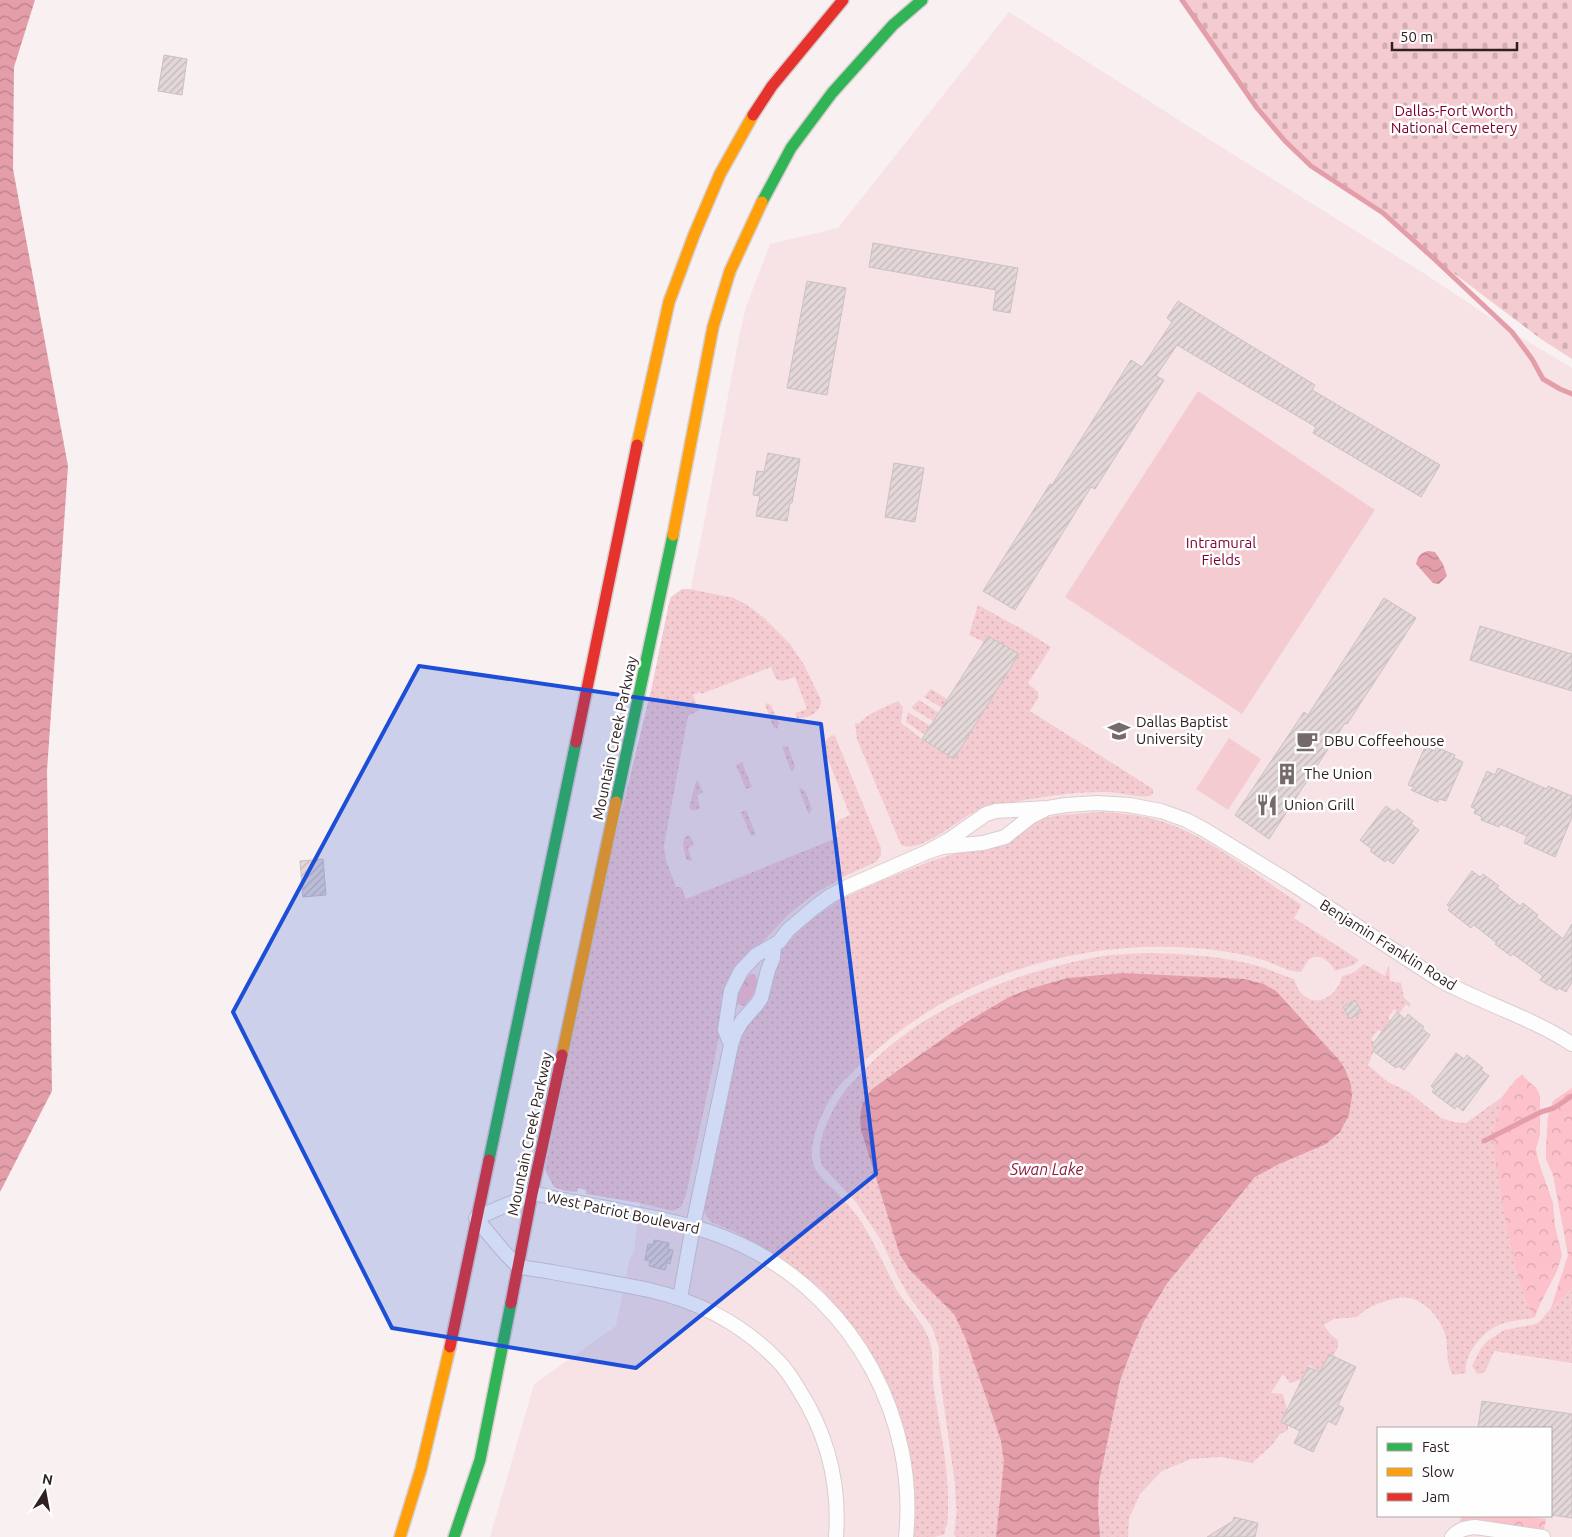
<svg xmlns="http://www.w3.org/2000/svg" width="1572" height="1537" font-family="Ubuntu,sans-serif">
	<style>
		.built { fill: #f7e3e5; fill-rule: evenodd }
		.grass { fill: url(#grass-dots) }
		.forest { fill: url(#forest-crowns) }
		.cemetery { fill: url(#cemetery-stones) }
		.park { fill: #f4cbd0 }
		.water { fill: url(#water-waves) }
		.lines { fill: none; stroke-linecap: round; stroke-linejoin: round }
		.stream { stroke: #e49eaa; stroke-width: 5 }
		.building { fill: url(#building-hatch); stroke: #cbc1c2 }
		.street-casing { stroke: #d8cdce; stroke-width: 16 }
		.fast-casing { stroke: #d8cdce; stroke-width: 14 }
		.slow-casing { stroke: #d8cdce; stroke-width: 14 }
		.jam-casing { stroke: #d8cdce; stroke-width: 14 }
		.street { stroke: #fefdfd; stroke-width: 14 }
		.fast { stroke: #30b455; stroke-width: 11 }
		.slow { stroke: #ff9f0a; stroke-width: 11 }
		.jam { stroke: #e5322d; stroke-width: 11 }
		.marked { fill: #1d4ed8; fill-opacity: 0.2; stroke: #1d4ed8; stroke-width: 4; stroke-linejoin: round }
		.labels { text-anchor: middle; stroke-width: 5; stroke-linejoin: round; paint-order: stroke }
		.park-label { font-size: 15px; fill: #7d002f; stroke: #fefefe }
		.poi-label { font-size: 15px; fill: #2f2123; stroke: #fefefe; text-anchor: start }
		.street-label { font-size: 15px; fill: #2f2123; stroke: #fefefe }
		.water-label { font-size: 16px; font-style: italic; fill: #921e3f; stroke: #fefefe }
	</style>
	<defs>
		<pattern id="grass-dots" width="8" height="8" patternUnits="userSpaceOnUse" patternTransform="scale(1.25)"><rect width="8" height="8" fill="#f4cbd0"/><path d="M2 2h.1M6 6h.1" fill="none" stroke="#d2aeb2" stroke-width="1.8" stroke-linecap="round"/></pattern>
		<pattern id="forest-crowns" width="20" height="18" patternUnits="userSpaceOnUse" patternTransform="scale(1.25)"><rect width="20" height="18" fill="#fcc1ca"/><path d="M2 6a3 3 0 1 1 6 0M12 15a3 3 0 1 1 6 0" fill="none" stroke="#d8a6ad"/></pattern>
		<pattern id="cemetery-stones" width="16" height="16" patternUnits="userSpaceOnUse" patternTransform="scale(1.25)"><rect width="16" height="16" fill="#f4cbd0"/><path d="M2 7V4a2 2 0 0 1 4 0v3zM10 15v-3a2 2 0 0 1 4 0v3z" fill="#d2aeb2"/></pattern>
		<pattern id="water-waves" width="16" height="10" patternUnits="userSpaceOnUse" patternTransform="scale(1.25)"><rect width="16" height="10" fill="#e49eaa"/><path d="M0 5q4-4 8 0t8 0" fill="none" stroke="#b9808a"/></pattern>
		<pattern id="building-hatch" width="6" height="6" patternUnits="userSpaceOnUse" patternTransform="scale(1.25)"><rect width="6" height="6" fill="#e3d7d8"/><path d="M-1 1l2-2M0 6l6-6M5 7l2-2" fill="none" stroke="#c3b8b9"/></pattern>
	</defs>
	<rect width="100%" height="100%" fill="#f8f0f1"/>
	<path class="built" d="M1009,12L1237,157L1422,272L1512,332L1572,368V1537H490L534,1384L616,1326L629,1261L635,1249V1237L640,1203L649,1167L592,1124L688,615L692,581L702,534L740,332L746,307L770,244L838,228ZM1378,1428H1551V1516H1378Z"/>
	<path class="grass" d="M682,589H689L734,598L747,605L764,618L790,644L804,665L821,700C822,712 807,719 797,718L795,713L807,709L795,677C787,679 783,683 776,679L771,667L701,694L700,692L693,695L699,710L688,716L664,846L666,860L676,887H681L686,899L839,837C833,821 836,821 850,815L822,744L832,735L835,736L881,848V855L876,862L847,875L814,894L790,913L729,977L721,999V1028L686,1195L681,1207L673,1211L640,1203L586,1194V1190L578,1188L577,1192L565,1191L554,1187L545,1170L590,940L652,686L669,603L671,597Z
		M978,605L1029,633L1051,647L1028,683L1038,692V698L1030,711L1153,789V793L1150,796C1137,798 1121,792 1108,792C1075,791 1041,797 1008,803C1002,804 995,803 989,805C966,811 924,855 901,845L857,739L855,723L859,724C867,713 886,707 898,701L903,707L901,723L922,739L955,758L1018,654L988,636L984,642L969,635Z
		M931,689L947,699L942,708L924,697Z
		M919,700L939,713L933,721L911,708Z
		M767,703L771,705L779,723L777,729L774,728L765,705Z
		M908,712L930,726L925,735L906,722Z
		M782,746L788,747L795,766L793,771H791Z
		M742,762L752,787L746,789L736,765Z
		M696,781H698L703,792L697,796L700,808L697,810H692L689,808Z
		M801,788L805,791L812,809L810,813H808L799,789Z
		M746,810L756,835L751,836L741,812Z
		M1100,812C1117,813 1134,814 1150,818C1201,830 1256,875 1300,904L1301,906L1294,918L1359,960L1353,965L1335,971C1331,963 1321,953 1311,958C1306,961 1304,968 1301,972C1287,972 1276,964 1263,960C1245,954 1224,951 1205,949C1073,936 940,980 848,1077C842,1082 836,1089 832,1096C822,1112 806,1148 814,1166C819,1178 832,1187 840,1196C848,1204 856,1214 862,1223C875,1244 885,1267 896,1289C906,1306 922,1320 929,1339C934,1353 932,1369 933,1383C940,1431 952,1478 947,1526L945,1528V1534L935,1537H911L914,1502L911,1469L903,1428L890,1391L867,1345L822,1290L779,1256L735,1232L711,1222L704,1212V1206L738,1043L775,964L782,950L795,935L810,921L841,899L881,881L931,861L960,852L1023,829L1036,821L1049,817L1060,815Z
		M688,835L690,836L694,845L688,848L692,860L691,861L686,860L683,845L684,838Z
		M1149,953C1186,954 1225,956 1261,967C1272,970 1283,976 1294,979C1296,984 1298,989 1301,993C1317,1010 1338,995 1342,976L1353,973L1364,964L1385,976L1389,965L1390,981L1401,983L1404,998L1411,1004L1409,1007L1406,1004L1399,1014L1394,1009L1388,1018L1391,1021L1382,1032L1378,1030L1371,1039L1374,1042L1372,1045L1375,1048L1368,1065L1388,1082L1409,1092L1441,1118L1454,1122L1466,1123L1502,1097L1492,1137L1520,1284L1533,1318C1521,1320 1508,1321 1497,1326C1482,1332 1463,1356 1466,1373L1453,1375C1446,1364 1448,1351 1446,1338C1441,1317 1421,1294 1398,1298C1383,1301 1368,1306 1357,1317L1334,1319L1324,1325L1330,1334L1338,1340V1347L1333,1356L1329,1354L1320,1372L1309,1365L1302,1379L1290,1383L1283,1374L1271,1393L1283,1394L1287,1410L1281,1422L1288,1425V1430L1280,1434L1272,1445L1252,1463L1221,1457L1191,1459L1162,1471L1140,1494L1129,1518L1128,1537H956L954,1535L957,1508H956L955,1484L939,1371V1348L932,1327L910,1298L898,1277L882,1242L856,1202L823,1167C814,1149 825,1127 833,1110C842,1092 855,1079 869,1065C928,1006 1011,974 1092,958C1110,954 1130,954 1149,953Z
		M1572,1289V1363L1494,1351L1485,1372L1477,1374L1472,1366L1480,1350L1486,1342L1504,1330L1536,1324L1541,1320L1551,1308Z"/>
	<path class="forest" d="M751,974L756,975C759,987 752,998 744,1006L734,1003L740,982Z
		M1522,1075L1537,1089L1540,1096V1135L1536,1149L1539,1163L1553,1203L1555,1226L1562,1255L1557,1271L1540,1304L1535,1317L1533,1318L1520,1284L1505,1219L1492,1137L1502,1097L1516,1079Z
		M1572,1088V1289L1551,1308L1568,1255L1553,1175L1546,1159V1146L1548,1116L1553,1101Z
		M1462,1516H1523L1546,1519L1543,1534L1460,1521Z"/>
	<path class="cemetery" d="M1182,0H1572V359L1541,339L1431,256L1383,213L1311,166L1285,141L1257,108Z"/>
	<path class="park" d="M1198,391L1375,510L1242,714L1065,597Z
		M1229,738L1261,759L1228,810L1196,789Z"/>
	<path class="water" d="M0,0H35L14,67L13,169L68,466L47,771L52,1091L0,1192Z
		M1429,551L1435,552L1443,564L1447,576L1439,584L1433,583L1416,564C1418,556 1421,552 1429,551Z
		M1123,973L1244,979L1264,984L1276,991L1339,1060L1345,1069L1351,1085L1352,1096L1349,1115L1340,1132L1326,1144L1279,1164L1255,1177L1168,1282L1144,1321L1133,1346L1120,1381L1099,1482L1098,1508L1100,1537H996L1004,1462L1001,1441L993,1417L965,1337L954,1314L910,1270L900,1255L861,1130C859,1113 861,1102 872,1089L965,1023L1009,997L1032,988L1068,978Z"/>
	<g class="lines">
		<path class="stream" d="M1182,0L1257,108L1285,141L1311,166L1383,213L1431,256L1512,332L1532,359L1543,379L1560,389L1572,394
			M1484,1141L1541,1112L1554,1108L1572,1096"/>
	</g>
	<path class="building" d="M164,55L187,59L182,95L158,91Z
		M873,243L1018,268L1010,313L993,310L996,290L869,267Z
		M807,281L846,288L827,395L787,388Z
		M1178,301L1315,385L1312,390L1440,465L1421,497L1313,433L1316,427L1177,345L1156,376L1164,380L1095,489L1091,487L1015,610L983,591L1050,484L1052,485L1131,360L1142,367L1172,322L1167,318Z
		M768,453L800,459L792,503H790L787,521L756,516L760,496L753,495L757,471L764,472Z
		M894,463L924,468L915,522L885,517Z
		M1384,598L1416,618L1347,724L1345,723L1269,839L1235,815L1304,712L1308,715Z
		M1480,626L1572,654V691L1470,660Z
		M988,636L1019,654L954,759L922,739Z
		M1425,747L1435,751L1436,747L1455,755L1454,758L1463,762L1446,801L1439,799L1438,802L1411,790L1414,787L1408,785Z
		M1498,768L1547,789L1548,786L1572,796V817L1555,857L1524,843L1527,836L1500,824L1499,827L1481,820L1482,817L1474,813L1476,809L1471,807L1487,771L1495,775Z
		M1386,806L1394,812L1397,809L1413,821L1411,824L1419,830L1393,864L1387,859L1385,862L1370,851L1372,849L1360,840Z
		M323,859L326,895L303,897L300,861Z
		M1472,871L1480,877L1483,874L1499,886L1497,888L1520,906L1523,903L1538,915L1536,917L1563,939L1572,924V982L1566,992L1559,988L1557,990L1540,980L1543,976L1513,954L1511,956L1495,944L1497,943L1474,925L1471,928L1448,910L1450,907L1447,905Z
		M1355,1000L1362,1012L1350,1019L1343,1007Z
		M1397,1012L1405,1019L1408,1014L1424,1027L1422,1029L1430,1035L1404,1070L1399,1066L1396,1068L1373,1051L1375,1048L1372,1045Z
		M1456,1053L1464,1059L1467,1055L1483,1068L1481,1070L1489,1076L1463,1111L1457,1106L1455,1109L1432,1092L1434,1089L1431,1086Z
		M654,1240L669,1243L668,1249L673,1250L670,1264L667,1263L665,1270L649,1266L650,1261L645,1260L648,1244L653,1245Z
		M1329,1354L1356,1367L1338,1405L1344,1408L1336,1425L1328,1421L1313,1452L1294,1443L1300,1431L1281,1422L1308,1367L1320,1372Z
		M1482,1401L1572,1414V1518L1551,1515V1428H1478Z
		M1234,1517L1258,1523L1255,1537H1207L1233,1521Z"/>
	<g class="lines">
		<g class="street-casing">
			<path id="street" d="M927,852L949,840L986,814L996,811L1048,808L1066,805L1097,803L1129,805L1161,811L1186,820L1205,830L1288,881L1438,979C1482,1003 1530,1017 1572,1044
				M731,1045L725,1030L731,991L741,971L756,955L779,942L788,930L815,907L830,896L847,887L927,852L942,847L983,843L1005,837L1030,817L1044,810
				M680,1298L693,1226L731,1045L735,1033L742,1021L757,1004L761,998L768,970L773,958L774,946
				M836,1537C840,1484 827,1434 799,1390C793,1380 787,1370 779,1362C744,1325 698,1301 649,1290C617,1283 584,1278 552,1272C543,1270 527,1269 519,1266C512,1263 483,1227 476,1218C488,1213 501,1207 514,1202C519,1200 525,1195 531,1194C538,1193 549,1197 557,1199C582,1203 606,1208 631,1213C672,1221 712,1229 750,1249C855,1303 918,1419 906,1537
				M1452,1537C1459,1529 1466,1528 1475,1527L1543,1537"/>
		</g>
		<g class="fast-casing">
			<path id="fast" d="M762,202L791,148L832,93L893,25L922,0
				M616,802L673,535
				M489,1160L576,742
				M454,1537L480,1460L511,1303"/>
		</g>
		<g class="slow-casing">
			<path id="slow" d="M637,445L669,302L694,235L720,174L753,115
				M673,535L713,327L730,271L762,202
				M562,1055L616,802
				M400,1537L421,1469L450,1347"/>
		</g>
		<g class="jam-casing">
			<path id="jam" d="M753,115L772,86L843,0
				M576,742L637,445
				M511,1303L532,1194L562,1055
				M450,1347L489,1160"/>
		</g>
		<use href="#street" class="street"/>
		<use href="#fast" class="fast"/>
		<use href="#slow" class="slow"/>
		<use href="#jam" class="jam"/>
	</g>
	<path class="marked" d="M419,666L821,724L876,1174L636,1368L392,1328L233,1012Z"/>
	<defs>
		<g id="university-bare" transform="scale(1.725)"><path d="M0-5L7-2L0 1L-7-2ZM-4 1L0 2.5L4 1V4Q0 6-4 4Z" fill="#75696b" stroke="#fefefe" stroke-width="2.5" paint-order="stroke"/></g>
		<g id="cafe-bare" transform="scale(1.725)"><path d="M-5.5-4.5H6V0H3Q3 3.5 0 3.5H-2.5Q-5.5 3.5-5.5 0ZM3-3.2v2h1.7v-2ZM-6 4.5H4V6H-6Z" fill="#75696b" stroke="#fefefe" stroke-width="2.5" paint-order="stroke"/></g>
		<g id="building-bare" transform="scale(1.725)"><path d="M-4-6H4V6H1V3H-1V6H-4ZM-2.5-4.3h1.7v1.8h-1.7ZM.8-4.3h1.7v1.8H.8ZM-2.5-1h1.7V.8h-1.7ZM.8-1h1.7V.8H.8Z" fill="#75696b" stroke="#fefefe" stroke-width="2.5" paint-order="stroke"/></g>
		<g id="restaurant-bare" transform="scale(1.725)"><path d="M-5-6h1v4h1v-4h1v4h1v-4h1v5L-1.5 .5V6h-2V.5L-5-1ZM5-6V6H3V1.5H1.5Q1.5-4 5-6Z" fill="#75696b" stroke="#fefefe" stroke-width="2.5" paint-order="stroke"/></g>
	</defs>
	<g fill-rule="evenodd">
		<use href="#university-bare" x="1119" y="731"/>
		<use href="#cafe-bare" x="1307" y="741"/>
		<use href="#building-bare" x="1287" y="774"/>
		<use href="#restaurant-bare" x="1267" y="805"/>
	</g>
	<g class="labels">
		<g class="park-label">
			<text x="1454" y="116">Dallas-Fort Worth<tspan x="1454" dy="17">National Cemetery</tspan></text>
			<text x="1221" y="548">Intramural<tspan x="1221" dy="17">Fields</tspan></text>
		</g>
		<g class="poi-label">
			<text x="1136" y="727">Dallas Baptist<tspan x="1136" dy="17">University</tspan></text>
			<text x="1324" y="746">DBU Coffeehouse</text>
			<text x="1304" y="779">The Union</text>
			<text x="1284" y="810">Union Grill</text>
		</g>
		<g class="street-label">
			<text transform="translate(615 738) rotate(-78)" y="5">Mountain Creek Parkway</text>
			<text transform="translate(1388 945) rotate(32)" y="5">Benjamin Franklin Road</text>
			<text transform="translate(530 1134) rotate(-78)" y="5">Mountain Creek Parkway</text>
			<text transform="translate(623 1213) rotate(12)" y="5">West Patriot Boulevard</text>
		</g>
		<g class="water-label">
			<text x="1047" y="1175">Swan Lake</text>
		</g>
	</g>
	<rect x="1377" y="1427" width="175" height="90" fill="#fefefe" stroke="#aba6a6"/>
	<rect x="1387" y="1443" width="25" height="8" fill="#30b455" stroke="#aba6a6"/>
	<text x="1422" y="1452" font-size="15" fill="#2f2123">Fast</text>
	<rect x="1387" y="1468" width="25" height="8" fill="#ff9f0a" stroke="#aba6a6"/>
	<text x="1422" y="1477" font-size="15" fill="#2f2123">Slow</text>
	<rect x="1387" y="1493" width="25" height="8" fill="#e5322d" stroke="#aba6a6"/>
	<text x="1422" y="1502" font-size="15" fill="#2f2123">Jam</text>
	<g transform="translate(45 1492) rotate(11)" stroke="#fefefe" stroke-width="4" paint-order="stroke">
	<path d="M0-4L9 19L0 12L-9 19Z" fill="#2f2123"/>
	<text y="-8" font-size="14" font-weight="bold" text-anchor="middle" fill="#2f2123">N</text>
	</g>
	<path d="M1392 42v8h125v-8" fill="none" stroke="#2f2123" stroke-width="2.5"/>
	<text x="1400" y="42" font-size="15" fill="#2f2123" stroke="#fefefe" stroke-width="4" paint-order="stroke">50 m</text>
</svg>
